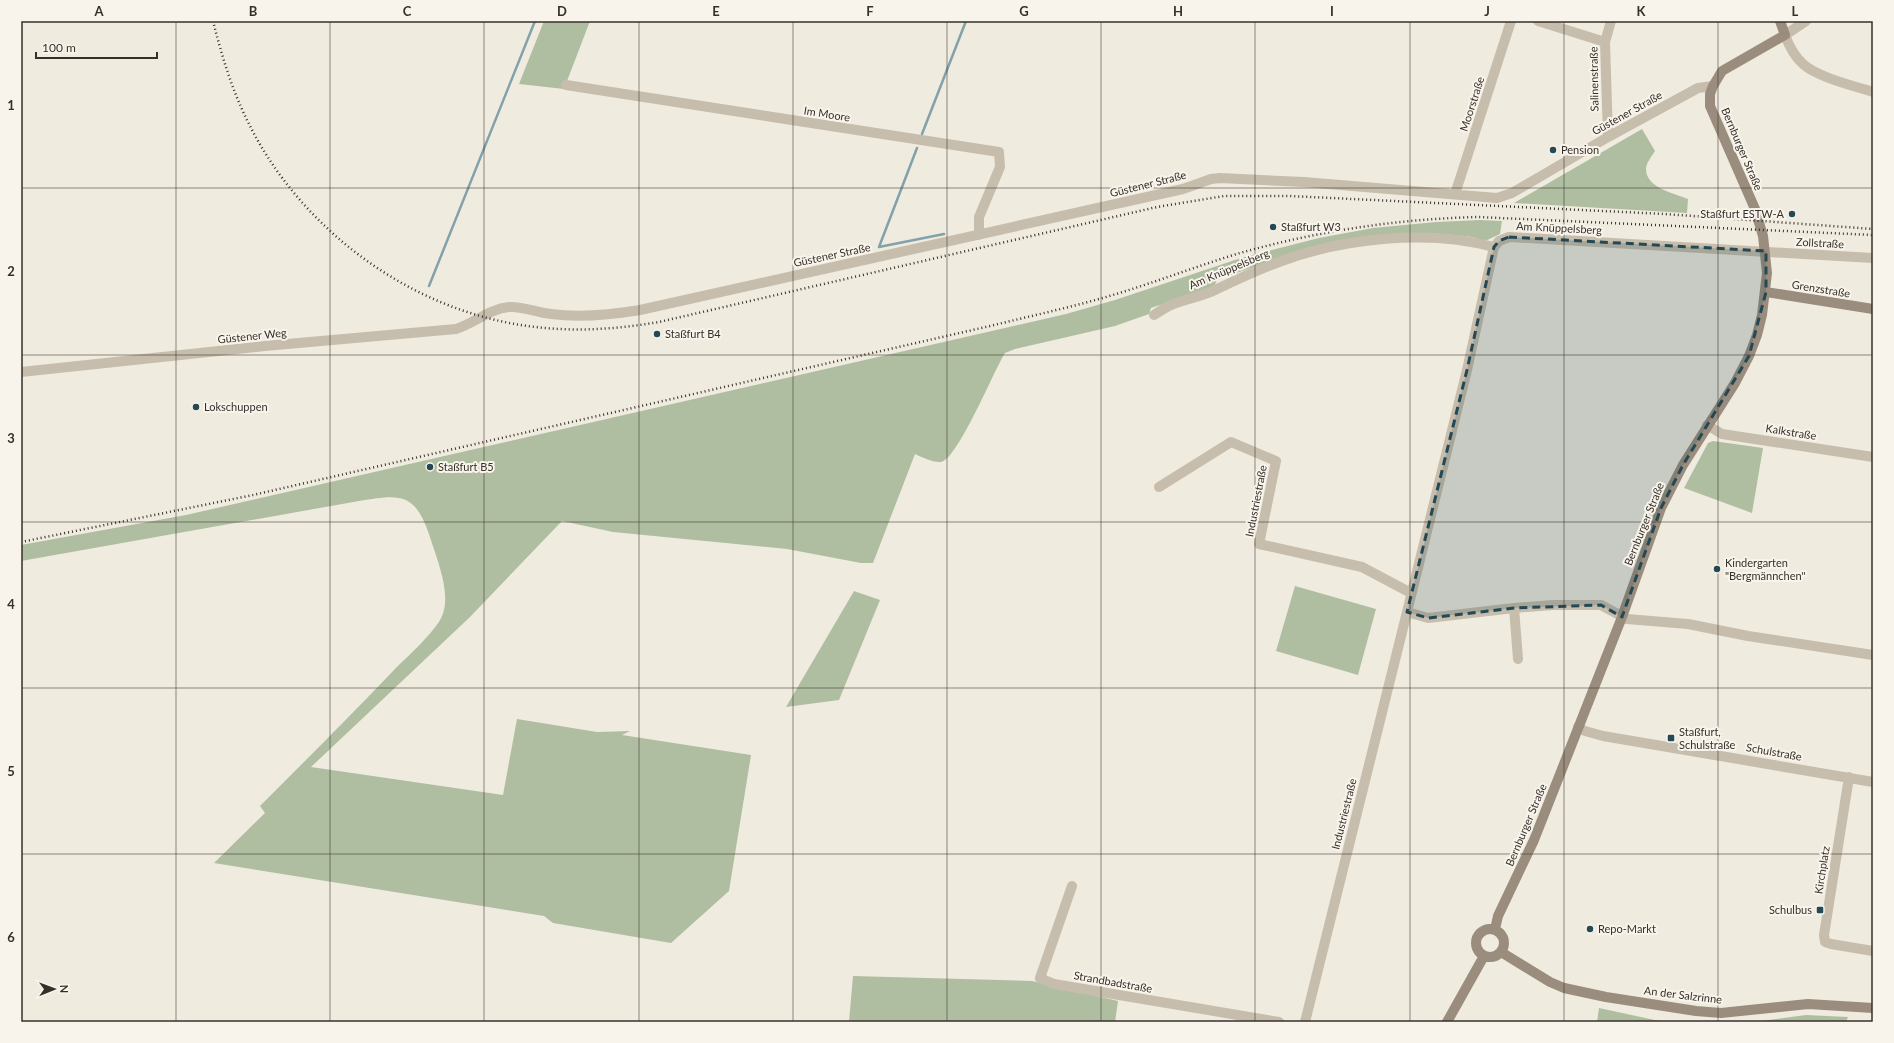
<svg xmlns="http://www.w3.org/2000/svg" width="1894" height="1043" font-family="Lato,sans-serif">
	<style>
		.green { fill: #afbea1 }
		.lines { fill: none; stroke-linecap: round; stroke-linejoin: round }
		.stream { stroke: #81a2aa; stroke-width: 2.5 }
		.street { stroke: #c7bdac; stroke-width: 10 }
		.secondary { stroke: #9b8d7e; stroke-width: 10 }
		.rail { stroke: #36302a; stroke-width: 2.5; stroke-dasharray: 1 3; stroke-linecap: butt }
		.marked { fill: #244954; fill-opacity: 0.2; stroke: #244954; stroke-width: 3; stroke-dasharray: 8 5; stroke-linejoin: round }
		.grid { fill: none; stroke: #36302a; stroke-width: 1; stroke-opacity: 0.55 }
		.poi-dot { fill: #244954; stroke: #f8f4eb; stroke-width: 1.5 }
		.labels { text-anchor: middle; stroke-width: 4; stroke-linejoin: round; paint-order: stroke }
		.street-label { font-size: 11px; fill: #36302a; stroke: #f8f4eb }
		.poi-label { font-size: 11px; fill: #36302a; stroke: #f8f4eb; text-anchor: start }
		.neatline { fill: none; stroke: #36302a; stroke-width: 1.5 }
		.grid-label { font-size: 13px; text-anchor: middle; font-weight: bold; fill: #36302a }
	</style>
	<rect width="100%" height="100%" fill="#f0ebdf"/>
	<path class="green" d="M544,21H590L564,89L519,84Z
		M1642,129L1655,151C1652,156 1646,163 1646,169C1646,188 1674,193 1688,199L1687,213L1514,203Z
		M1480,220L1502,221L1500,234L1485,241L1472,237L1445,234L1279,258L1217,280L1213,289L1198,292L1151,308L1149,314L1115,326L1015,349L1005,353C994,370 958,459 941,462C933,463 922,457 915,454L873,563H861L787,549L613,532L562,521L470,617L311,767L503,795L517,719L597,732L630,731L622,735L751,755L729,891L671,943L553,923L544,916L214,863L265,813L260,806C305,761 350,716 394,670C406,658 436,631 442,616C452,593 436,557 429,534C414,491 399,495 359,501L21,561V545L186,515L1066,314L1115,300L1241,258L1319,238L1373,228L1436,222Z
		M1713,441L1763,448L1752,513L1684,488L1708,443Z
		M1295,586L1376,609L1358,675L1276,651Z
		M854,591L880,600L839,700L786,707Z
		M853,976L1032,981L1118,1001L1115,1022H849Z
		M1599,1008L1664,1022H1665H1597Z
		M1806,1015L1848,1017L1846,1022H1753Z"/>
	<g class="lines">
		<path class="stream" d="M922,134L966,21
			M917,148L879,247L944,234
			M429,286L535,21"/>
		<path class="street" d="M1538,21L1605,42
			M1806,21L1785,35C1789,46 1794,56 1803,64C1817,77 1854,86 1873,92
			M566,85L999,152L1000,167L979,217V235
			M1608,137L1605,42L1611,21
			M1455,194L1511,21
			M1494,247L1467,370L1407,612L1428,618L1514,608L1553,605H1601L1627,619L1688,624L1748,636L1873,655
			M1154,315C1159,312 1164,308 1169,306C1184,299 1201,297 1215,290C1236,280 1257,270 1279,262C1343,238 1428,229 1494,247L1499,241L1509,237L1873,258
			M21,372L265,346L456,329C475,323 489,309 509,307C523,306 538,313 551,314C581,318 610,315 640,310L1183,189L1211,179L1220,178L1304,182L1497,198L1512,193L1608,137L1698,88L1713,86
			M1707,425L1722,434L1873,457
			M1159,487L1231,442L1276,461L1259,544L1362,567L1411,593
			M1514,608L1518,659
			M1578,727L1585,731L1603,736L1873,782
			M1849,777L1824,935L1825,942L1831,944L1873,951
			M1072,886L1040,978L1054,984L1279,1022
			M1305,1022L1407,612"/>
		<path class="secondary" d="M1766,292L1873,309
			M1476 943a14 14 0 1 1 28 0a14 14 0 1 1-28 0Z
			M1495,929L1498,916L1534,840L1622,617L1661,508L1683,465L1735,383L1749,356L1757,335L1762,315L1767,273L1763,236L1755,209L1710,106V94L1713,86L1722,71L1785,35L1780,21
			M1501,952L1550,982L1564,988L1606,997L1696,1011L1721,1013L1808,1004L1873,1008
			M1447,1022L1484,956"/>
		<path class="rail" d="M213,21C222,57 233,93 250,126C304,233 416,314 536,327C577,332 618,329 659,322L1157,207L1224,196H1290L1665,214L1873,229
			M21,542L253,495L990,326C1031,316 1072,307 1113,295C1156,282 1197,266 1240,253C1318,231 1397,219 1478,217L1873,235"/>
	</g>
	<path class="marked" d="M1509,237L1766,251V292L1749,356L1683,465L1661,508L1622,617L1601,605L1514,608L1428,618L1407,612L1467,370L1494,247L1499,241Z"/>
	<path class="grid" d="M176,21V1022M330,21V1022M484,21V1022M639,21V1022M793,21V1022M947,21V1022M1101,21V1022M1255,21V1022M1410,21V1022M1564,21V1022M1718,21V1022M21,188H1873M21,355H1873M21,522H1873M21,688H1873M21,854H1873"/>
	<g class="poi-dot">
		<circle cx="1553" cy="150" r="4"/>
		<circle cx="1792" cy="214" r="4"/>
		<circle cx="1273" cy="227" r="4"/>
		<circle cx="657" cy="334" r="4"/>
		<circle cx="196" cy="407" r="4"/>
		<circle cx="430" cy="467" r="4"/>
		<circle cx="1717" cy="569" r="4"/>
		<rect x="1667" y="734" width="8" height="8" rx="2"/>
		<rect x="1816" y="906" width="8" height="8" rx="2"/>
		<circle cx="1590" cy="929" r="4"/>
	</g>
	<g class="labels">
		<g class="street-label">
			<text transform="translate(1594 79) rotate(-91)" y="4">Salinenstraße</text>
			<text transform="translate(1472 104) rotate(-72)" y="4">Moorstraße</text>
			<text transform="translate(1627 113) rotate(-29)" y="4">Güstener Straße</text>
			<text transform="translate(827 114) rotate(9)" y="4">Im Moore</text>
			<text transform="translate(1742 149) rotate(67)" y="4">Bernburger Straße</text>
			<text transform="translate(1148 184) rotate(-14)" y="4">Güstener Straße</text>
			<text transform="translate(1559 228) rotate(3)" y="4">Am Knüppelsberg</text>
			<text transform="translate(1820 243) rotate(3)" y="4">Zollstraße</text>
			<text transform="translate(832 255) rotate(-12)" y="4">Güstener Straße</text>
			<text transform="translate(1229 269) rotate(-23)" y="4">Am Knüppelsberg</text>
			<text transform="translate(1821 289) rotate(9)" y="4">Grenzstraße</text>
			<text transform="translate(252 336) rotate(-6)" y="4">Güstener Weg</text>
			<text transform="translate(1791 432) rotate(9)" y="4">Kalkstraße</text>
			<text transform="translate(1256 501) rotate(-79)" y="4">Industriestraße</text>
			<text transform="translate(1644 524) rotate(-68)" y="4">Bernburger Straße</text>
			<text transform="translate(1774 752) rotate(10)" y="4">Schulstraße</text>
			<text transform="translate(1344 814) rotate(-76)" y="4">Industriestraße</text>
			<text transform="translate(1526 825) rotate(-67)" y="4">Bernburger Straße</text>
			<text transform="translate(1822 870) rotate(-81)" y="4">Kirchplatz</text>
			<text transform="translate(1113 982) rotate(10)" y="4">Strandbadstraße</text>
			<text transform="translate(1683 995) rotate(7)" y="4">An der Salzrinne</text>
		</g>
		<g class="poi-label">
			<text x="1561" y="154">Pension</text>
			<text x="1784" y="218" text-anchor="end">Staßfurt ESTW-A</text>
			<text x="1281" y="231">Staßfurt W3</text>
			<text x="665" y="338">Staßfurt B4</text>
			<text x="204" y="411">Lokschuppen</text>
			<text x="438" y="471">Staßfurt B5</text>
			<text x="1725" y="567">Kindergarten<tspan x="1725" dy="13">"Bergmännchen"</tspan></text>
			<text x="1679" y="736">Staßfurt,<tspan x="1679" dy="13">Schulstraße</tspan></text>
			<text x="1812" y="914" text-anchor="end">Schulbus</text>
			<text x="1598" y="933">Repo-Markt</text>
		</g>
	</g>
	<rect width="1894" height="1043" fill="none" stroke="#f8f4eb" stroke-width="44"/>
	<g transform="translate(54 989) rotate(89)" stroke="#f8f4eb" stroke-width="3" paint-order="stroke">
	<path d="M0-3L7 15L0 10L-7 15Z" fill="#36302a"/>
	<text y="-6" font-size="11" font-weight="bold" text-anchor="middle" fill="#36302a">N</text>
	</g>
	<path d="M36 52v6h121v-6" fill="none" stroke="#36302a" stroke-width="2"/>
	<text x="42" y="52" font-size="12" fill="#36302a" stroke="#f8f4eb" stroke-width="3" paint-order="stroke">100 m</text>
	<rect x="22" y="22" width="1850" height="999" class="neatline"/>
	<g class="grid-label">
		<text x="99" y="16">A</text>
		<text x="253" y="16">B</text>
		<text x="407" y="16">C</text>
		<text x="562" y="16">D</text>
		<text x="716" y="16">E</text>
		<text x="870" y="16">F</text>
		<text x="1024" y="16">G</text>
		<text x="1178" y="16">H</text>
		<text x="1332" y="16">I</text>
		<text x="1487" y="16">J</text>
		<text x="1641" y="16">K</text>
		<text x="1795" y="16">L</text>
		<text x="11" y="110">1</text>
		<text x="11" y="276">2</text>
		<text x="11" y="443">3</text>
		<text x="11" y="609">4</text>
		<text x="11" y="776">5</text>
		<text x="11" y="942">6</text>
	</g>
</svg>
